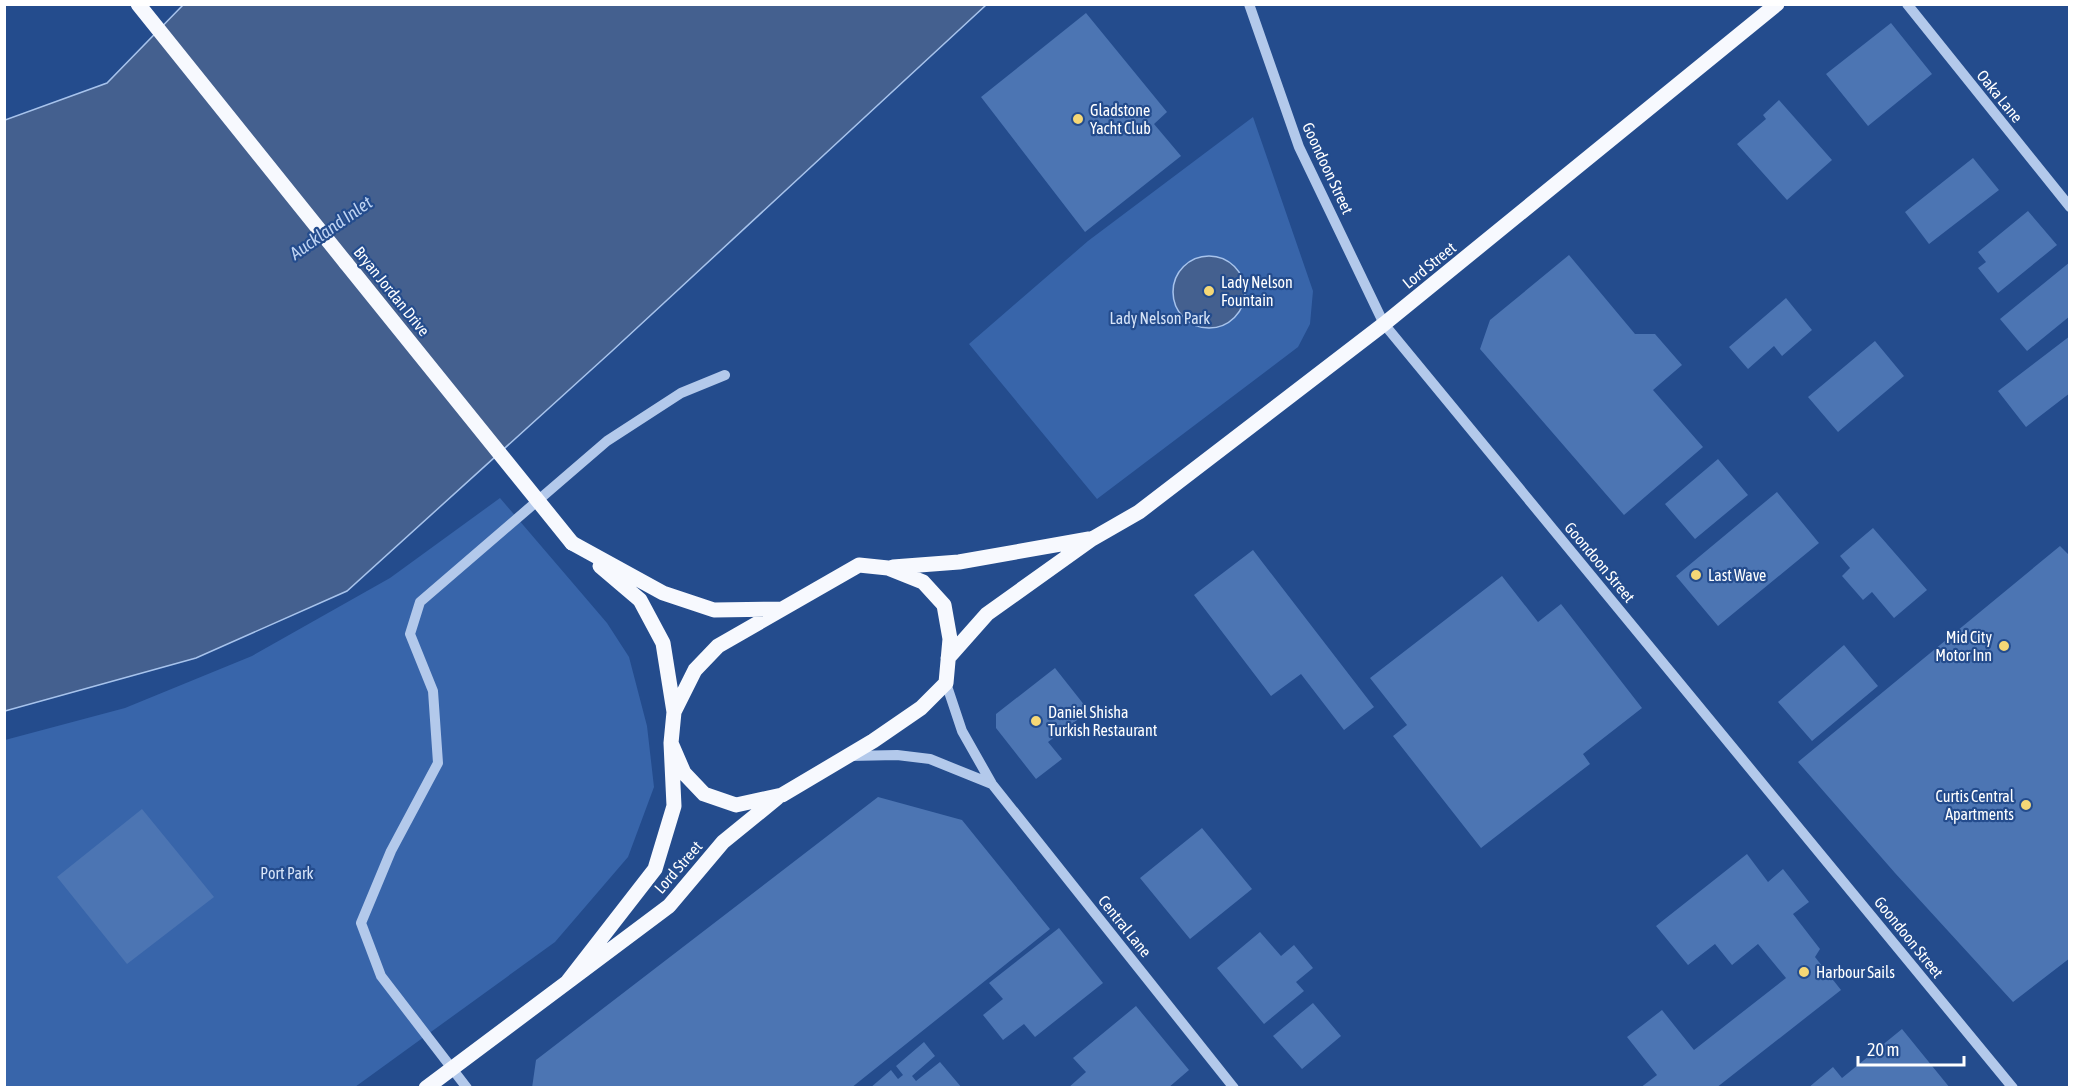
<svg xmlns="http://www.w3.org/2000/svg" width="2074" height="1092" font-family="'Asap Condensed',sans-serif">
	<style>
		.green { fill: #3865aa }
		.water { fill: #44608f; stroke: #a7c3ec; stroke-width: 1.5 }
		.building { fill: #4c75b3 }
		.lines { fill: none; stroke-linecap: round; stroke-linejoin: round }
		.minor { stroke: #b3c9eb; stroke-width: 10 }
		.major { stroke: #f7f9fe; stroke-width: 15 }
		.major-bridge { stroke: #f7f9fe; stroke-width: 15 }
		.poi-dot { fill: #f6d876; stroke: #244c8d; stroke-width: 2 }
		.labels { text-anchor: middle; stroke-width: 4.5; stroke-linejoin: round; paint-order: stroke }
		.street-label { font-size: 16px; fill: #fff; stroke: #244c8d }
		.poi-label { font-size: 16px; fill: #fff; stroke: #244c8d; text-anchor: start }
		.park-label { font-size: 16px; fill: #d7e4f8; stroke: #244c8d }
		.water-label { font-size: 18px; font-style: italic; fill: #bed3f2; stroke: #244c8d }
	</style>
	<rect width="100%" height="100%" fill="#244c8d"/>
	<path class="green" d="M1253,117L1313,291L1310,324L1298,347L1097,499L969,344L1088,241Z
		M500,498L607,623L629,657L647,726L654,787L628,857L555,942L355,1087L5,1088V740L125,708L252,656L390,578Z"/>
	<path class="water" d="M183,5H986L612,351L347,591L196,658L5,711V120L107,83Z
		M1173 292a36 36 0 1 1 72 0a36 36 0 1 1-72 0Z"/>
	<path class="building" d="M1086,13L1167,112L1154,124L1181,156L1085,232L981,97Z
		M1891,23L1932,74L1868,126L1826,74Z
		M1779,100L1832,160L1787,200L1737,144L1766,119L1763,115Z
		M1973,158L1999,190L1929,244L1905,212Z
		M2028,211L2057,245L1998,293L1978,268L1986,262L1978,252Z
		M1569,255L1635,334H1655L1682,365L1653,390L1703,447L1624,515L1480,349L1490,320Z
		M2070,262V316L2027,351L2000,319Z
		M1786,298L1812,330L1782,356L1774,346L1748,369L1729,347Z
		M2070,336V393L2026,427L1998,391Z
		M1875,341L1904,376L1838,432L1808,397Z
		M1718,459L1748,495L1695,539L1665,504Z
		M1777,492L1819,543L1718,626L1676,576Z
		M1873,528L1927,590L1894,618L1872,592L1863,600L1842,576L1850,568L1840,556Z
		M2060,546L2070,556V958L2013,1002L1895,873L1798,762Z
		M1253,550L1374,707L1344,730L1301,674L1271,696L1194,595Z
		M1502,576L1538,622L1561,604L1642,708L1583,754L1590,764L1481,848L1393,736L1407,725L1370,678Z
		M1844,645L1878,686L1812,741L1778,702Z
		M1055,668L1089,711L1048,742L1062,759L1036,779L996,728V714Z
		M878,797L962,820L1050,929L851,1088H532L536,1060Z
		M142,809L214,897L127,964L57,877Z
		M1202,828L1252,889L1190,939L1140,878Z
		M1747,854L1768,882L1783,869L1809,902L1793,914L1820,949L1815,957L1841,990L1716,1088H1640L1657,1075L1627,1037L1662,1010L1694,1050L1786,978L1758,944L1732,965L1715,944L1688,965L1656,926Z
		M1059,928L1103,983L1035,1037L1024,1024L1003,1040L983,1015L1003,999L989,983Z
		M1260,932L1281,956L1294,945L1313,968L1296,982L1304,991L1264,1024L1217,968Z
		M1313,1003L1341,1036L1302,1069L1273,1036Z
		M1136,1006L1189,1070L1168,1088H1068L1086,1072L1073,1058Z
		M1902,1029L1950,1088H1808L1833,1067L1842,1078Z
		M924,1042L935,1056L912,1076L916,1081L940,1062L962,1088H870L891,1070L898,1079L903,1075L896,1066Z"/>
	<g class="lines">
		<path class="minor" d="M1249,4L1299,147L1384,324L2013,1088
			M1907,4L2070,207
			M946,683L962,731L992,784L1234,1088
			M850,756L897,755L930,759L992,784
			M467,1088L381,976L361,923L391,851L438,763L433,691L410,634L420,602L607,441L681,393L725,375"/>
		<path class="major" d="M138,4L346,263
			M572,543L663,593L714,610L782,609
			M600,566L640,600L663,643L674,712
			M893,567L959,562L1089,539
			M948,658L987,614L1092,539L1139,512L1384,324L1777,4
			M568,981L655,869L674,806L671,743L674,712L695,670L718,646L859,565L888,568L923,582L944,605L950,639L946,683L921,708L873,741L782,795L736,805L704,794L684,773L671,743
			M426,1088L669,906L723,842L777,798"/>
		<path class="major-bridge" d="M346,263L572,543"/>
	</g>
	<g class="poi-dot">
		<circle cx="1078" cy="119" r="6"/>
		<circle cx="1209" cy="291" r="6"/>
		<circle cx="1696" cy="575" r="6"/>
		<circle cx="2004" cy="646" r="6"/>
		<circle cx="1036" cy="721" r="6"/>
		<circle cx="2026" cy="805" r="6"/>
		<circle cx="1804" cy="972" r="6"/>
	</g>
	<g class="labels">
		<g class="street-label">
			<text transform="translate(2000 96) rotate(51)" y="6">Oaka Lane</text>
			<text transform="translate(1328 168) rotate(65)" y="6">Goondoon Street</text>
			<text transform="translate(1429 265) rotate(-39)" y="6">Lord Street</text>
			<text transform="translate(392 291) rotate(51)" y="6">Bryan Jordan Drive</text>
			<text transform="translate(1600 562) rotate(50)" y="6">Goondoon Street</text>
			<text transform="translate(678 867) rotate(-49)" y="6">Lord Street</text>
			<text transform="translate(1125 926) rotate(51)" y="6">Central Lane</text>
			<text transform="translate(1909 937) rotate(51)" y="6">Goondoon Street</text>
		</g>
		<g class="poi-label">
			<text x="1090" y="116">Gladstone<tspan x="1090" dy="18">Yacht Club</tspan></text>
			<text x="1221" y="288">Lady Nelson<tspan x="1221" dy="18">Fountain</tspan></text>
			<text x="1708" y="581">Last Wave</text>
			<text x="1992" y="643" text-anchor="end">Mid City<tspan x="1992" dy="18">Motor Inn</tspan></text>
			<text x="1048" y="718">Daniel Shisha<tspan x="1048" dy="18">Turkish Restaurant</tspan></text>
			<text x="2014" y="802" text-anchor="end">Curtis Central<tspan x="2014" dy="18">Apartments</tspan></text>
			<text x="1816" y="978">Harbour Sails</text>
		</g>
		<g class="park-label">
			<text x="1160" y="324">Lady Nelson Park</text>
			<text x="287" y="879">Port Park</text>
		</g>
		<g class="water-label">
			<text transform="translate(331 228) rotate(-35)" y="6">Auckland Inlet</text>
		</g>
	</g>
	<rect width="2074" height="1092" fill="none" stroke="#ffffff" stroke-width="12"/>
	<path d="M1858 1056v9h106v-9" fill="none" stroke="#ffffff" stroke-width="3"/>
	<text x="1867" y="1056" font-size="18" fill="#ffffff" stroke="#244c8d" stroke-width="4.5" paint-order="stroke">20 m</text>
</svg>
